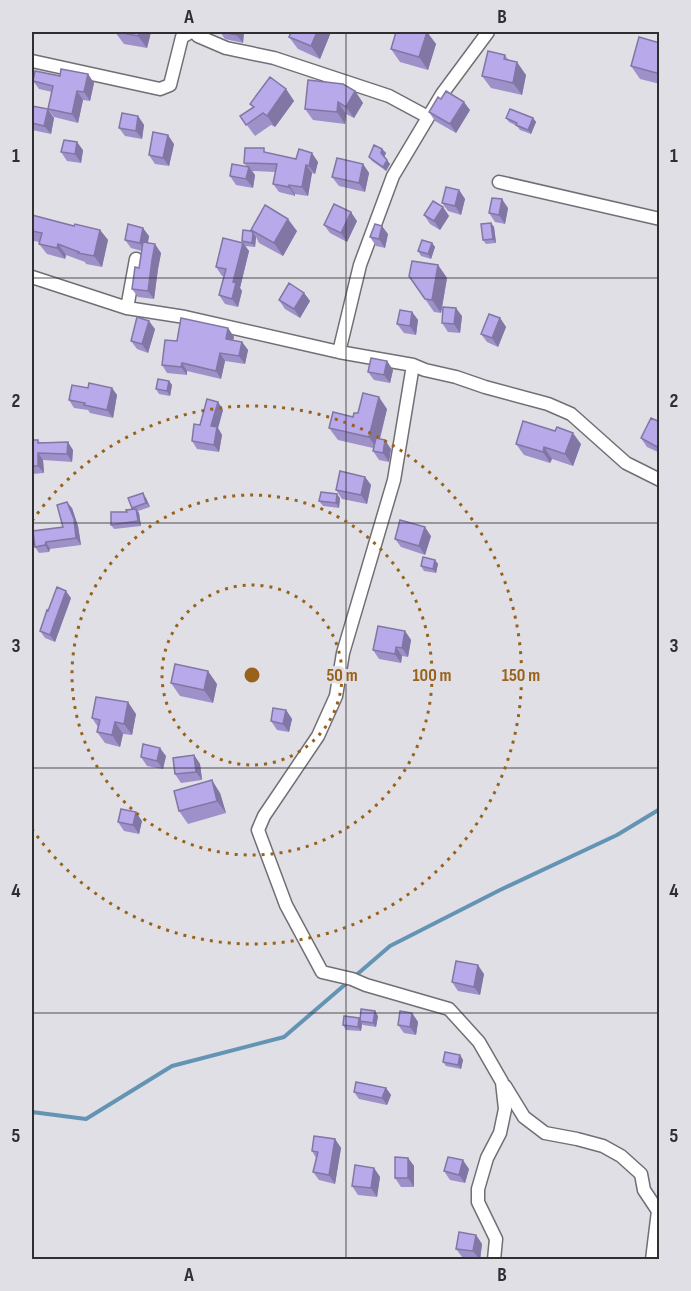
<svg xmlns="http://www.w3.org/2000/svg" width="691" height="1291" font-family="'Sofia Sans Condensed',sans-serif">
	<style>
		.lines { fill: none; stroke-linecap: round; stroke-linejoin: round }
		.stream { stroke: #6494b3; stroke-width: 4 }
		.minor-casing { stroke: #706f74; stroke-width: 15 }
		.minor { stroke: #fff; stroke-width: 12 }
		.wall { fill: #9e91ca }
		.shaded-wall { fill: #8176a4 }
		.building { fill: #b8a9eb; stroke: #8176a4; stroke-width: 1.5 }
		.grid { fill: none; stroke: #2f2f31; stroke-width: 1.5; stroke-opacity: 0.55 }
		.ring { fill: none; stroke: #99621b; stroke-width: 3; stroke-dasharray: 3 6 }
		.centre { fill: #99621b; stroke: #e0dfe6; stroke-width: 3 }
		.ring-label { font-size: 18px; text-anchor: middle; font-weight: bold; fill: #99621b; stroke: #e0dfe6; stroke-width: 6; stroke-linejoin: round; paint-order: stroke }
		.neatline { fill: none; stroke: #2f2f31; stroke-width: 2 }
		.grid-label { font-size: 20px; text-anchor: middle; font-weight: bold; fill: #2f2f31 }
	</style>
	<rect width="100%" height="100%" fill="#e0dfe6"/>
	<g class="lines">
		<path class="stream" d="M354,977L390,946L500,890L617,835L660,809
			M32,1112L86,1119L172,1066L284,1037L348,982"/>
		<g class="minor-casing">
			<path id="minor" d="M194,32L198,36L226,48L274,58L389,96L428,117
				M32,61L160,89L170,85L182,37L191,32
				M499,182L660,219
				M32,277L127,308L185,317L339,352L413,365L425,370L456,377L485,387L548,404L571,414L626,463L660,480
				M127,308L136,259
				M339,352L360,265L393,176L442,94L488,32
				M413,365L394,480L343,653L336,696L318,736L264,816L258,830L286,905L322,972L352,979L366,985L449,1009L479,1042L502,1082L505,1109L500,1133L487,1158L478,1189V1202L496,1239L494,1260
				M505,1086L524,1117L545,1133L577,1139L603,1146L621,1156L641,1174L644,1190L658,1211L652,1260"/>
		</g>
		<use href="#minor" class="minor"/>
	</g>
	<path class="wall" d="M115,32H151L147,48L124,44Z
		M220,32H244L243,43L225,39Z
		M291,32H331L320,59L298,49L289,37Z
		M427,32L436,44L428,70L400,62L391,49Z
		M660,43V84L640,79L631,66Z
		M505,55L509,61L526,75L522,95L491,88L482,76Z
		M88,74L94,83L90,101L83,100L78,123L54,117L48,109L52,92L39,89L33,81L60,76Z
		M286,89L294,101L275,127L271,125L255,136L240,116L253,107L250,104Z
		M355,91L363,103L354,118L346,114L345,124L313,120L305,109Z
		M441,99L470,110L456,133L435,121L429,112Z
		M32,106L54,118L51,134L32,130Z
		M138,116L144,125L142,139L125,136L119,128Z
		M506,118H533L536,122L531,134L520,130L517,126L509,122Z
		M174,144L169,166L155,164L149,155Z
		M382,149L386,153L384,157L390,164L386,171L372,161L369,157Z
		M83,150L81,163L67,161L61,152Z
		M267,153L296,159L318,162L315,174L312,173L308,196L295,194V196L279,192L273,184L275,172L252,171L255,175L253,188L236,185L230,176L247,167L244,163Z
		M363,164L369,173L365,192L339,186L332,177Z
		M459,190L465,199L461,215L448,211L442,203Z
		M443,207L449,216L440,230L430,224L424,215Z
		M508,208L505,224L495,222L489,213Z
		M32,215L74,226L100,230L108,240L102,267L86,264L85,262L66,255L65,259L47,254L39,244V242L34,241L32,237Z
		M357,221L347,242L330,233L324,225Z
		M491,223L494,227L496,243L486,244L483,240Z
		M251,231H297L283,256L259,243L256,237L255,247L245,246L249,251L240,288L242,291L238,307L225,304L219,295L224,276H222L216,267L243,243L242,241Z
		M388,234L385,248L376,246L370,237Z
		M149,236L148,243L161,253L158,269L154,299L138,297L132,289L139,268L142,251L131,248L125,240Z
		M432,243L435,247L431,259L421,256L418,251Z
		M438,265L447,278L441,313L434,312L409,276Z
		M304,293L310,301L300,318L285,309L279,300Z
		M412,312L418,320L416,335L404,333L397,324Z
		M462,316L460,333L448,332L442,323Z
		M500,318L506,327L498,347L487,342L481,334Z
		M228,328L234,337L233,340L242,342L248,350L245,364L225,361L221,379L187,371V375L167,373L162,365L177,341Z
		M155,329L148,353L137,349L131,341Z
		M387,361L393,370L390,383L374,380L368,372Z
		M169,381L172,385L170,396L159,394L156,389Z
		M88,388H112L117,395L113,418L90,413L88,410L74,408L69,400Z
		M218,402L223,410L218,428L222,435L219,452L197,449L192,441L200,425Z
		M387,409L380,439L391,449L389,462L379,460L373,451V448L338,440L329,428L353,417L358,413Z
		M660,422V453L647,447L641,438Z
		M32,440L73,450L72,462L43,460L44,473L32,474Z
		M516,444H581L573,466L552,459L550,463L524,455Z
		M365,477L371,485L367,504L342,499L336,490Z
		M146,498L150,507L138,511L139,513L141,526L114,529L111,525L132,509V508Z
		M340,498L339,508L323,506L319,501Z
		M72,508L78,526L81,545L50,549L49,552L39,553L35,547L63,527Z
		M431,536L425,555L401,547L395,539Z
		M435,560L438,564L436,573L424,571L421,566Z
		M71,598L55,642L45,638L40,631L48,611Z
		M405,631L411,640L408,657L402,656L401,663L379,659L373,650Z
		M171,683L217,684L213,703L180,696Z
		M286,710L292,719L289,732L277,730L271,721Z
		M136,714L132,735L123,734L120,747L105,743L97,732L98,727L92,718Z
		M194,755L200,764L202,780L181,783L175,774Z
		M166,756L163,769L147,766L141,757Z
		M220,793L226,813L188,824L179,811Z
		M142,821L139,834L124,831L118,822Z
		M484,974L480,995L458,991L452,982Z
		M412,1013L418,1022L416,1035L404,1033L398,1025Z
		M378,1016L376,1027L363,1025L362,1024L361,1031L346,1030L343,1025L360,1019Z
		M460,1055L463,1060L461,1069L446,1066L443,1062Z
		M386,1088L391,1095L387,1105L359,1099L354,1092Z
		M335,1139L341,1148L335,1184L319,1180L313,1172L316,1158L312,1151Z
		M408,1158L414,1166V1187H401L395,1178Z
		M374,1168L380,1177L377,1197L358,1195L352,1186Z
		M469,1169L465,1183L450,1180L444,1171Z
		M476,1235L482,1244L480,1260L462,1257L456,1249Z"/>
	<path class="shaded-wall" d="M139,32H151L147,48L138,36Z
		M238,32H244L243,43L237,35Z
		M317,32H331L320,59L311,46Z
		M427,32L436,44L428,70L419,57Z
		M517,62L526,75L522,95L513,83Z
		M88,74L94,83L90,101L84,92Z
		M286,89L294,101L275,127L267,116Z
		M77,91L83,100L78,123L72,114Z
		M355,91L363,103L354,118L346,107Z
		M338,102L346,114L345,124L337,112Z
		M464,102L470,110L456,133L450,124Z
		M48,109L54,118L51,134L44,126Z
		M138,116L144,125L142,139L136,131Z
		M533,118L536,122L531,134L528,130Z
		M168,135L174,144L169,166L163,158Z
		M77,142L83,150L81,163L75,154Z
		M382,149L386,153L384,157L381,153Z
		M312,153L318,162L315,174L309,166Z
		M387,160L390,164L386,171L383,167Z
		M363,164L369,173L365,192L359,183Z
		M306,165L312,173L308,196L302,187Z
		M249,167L255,175L253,188L246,179Z
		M289,185L295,194V196L289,187Z
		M459,190L465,199L461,215L455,206Z
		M502,199L508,208L505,224L499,215Z
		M443,207L449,216L440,230L434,221Z
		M351,212L357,221L347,242L341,233Z
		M288,219L297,231L283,256L274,243Z
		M491,223L494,227L496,243L493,239Z
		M382,226L388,234L385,248L379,239Z
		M143,228L149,236L146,252L140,243Z
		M100,230L108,240L102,267L94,256Z
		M253,233L256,237L255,247L252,243Z
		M243,243L249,251L240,288L242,291L238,307L232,299L233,282Z
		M432,243L435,247L431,259L428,254Z
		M58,244L66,255L65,259L57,248Z
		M155,244L161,253L158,269L154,299L148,291L152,260Z
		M438,265L447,278L441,313L432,300Z
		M304,293L310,301L300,318L294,309Z
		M456,308L462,316L460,333L454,324Z
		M412,312L418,320L416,335L410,326Z
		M500,318L506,327L498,347L492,338Z
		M149,321L155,329L148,353L142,344Z
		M228,328L234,337L231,347L226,339Z
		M242,342L248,350L245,364L239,356Z
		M220,353L225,361L221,379L216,371Z
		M387,361L393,370L390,383L384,375Z
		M182,363L187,371V375L181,367Z
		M169,381L172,385L170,396L167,391Z
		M112,388L117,395L113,418L107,410Z
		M379,397L387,409L377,449L369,437Z
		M218,402L223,410L218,428L222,435L219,452L214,445L211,426Z
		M573,433L581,444L573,466L565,454Z
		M385,440L391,449L389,462L383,453Z
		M68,442L73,450L72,462L67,454Z
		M544,447L552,459L550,463L543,452Z
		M38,453L43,460L44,473L38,466Z
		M365,477L371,485L367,504L361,495Z
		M143,493L146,498L150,507L146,503Z
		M337,494L340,498L339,508L336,503Z
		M67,502L72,508L78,526L81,545L76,538Z
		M136,509L139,513L141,526L138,521Z
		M425,527L431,536L425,555L419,546Z
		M46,542L50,549L49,552L45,545Z
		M435,560L438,564L436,573L433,569Z
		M66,591L71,598L55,642L50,635Z
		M405,631L411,640L408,657L402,648Z
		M396,647L402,656L401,663L395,654Z
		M208,671L217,684L213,703L204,690Z
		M128,702L136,714L132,735L124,724Z
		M286,710L292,719L289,732L283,724Z
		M115,722L123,734L120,747L112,735Z
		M160,748L166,756L163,769L157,761Z
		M194,755L200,764L202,780L196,772Z
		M212,780L220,793L226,813L217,801Z
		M136,812L142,821L139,834L133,825Z
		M478,965L484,974L480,995L474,987Z
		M375,1011L378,1016L376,1027L373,1023Z
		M412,1013L418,1022L416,1035L410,1027Z
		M359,1018L362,1024L361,1031L358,1027Z
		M460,1055L463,1060L461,1069L458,1065Z
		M386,1088L391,1095L387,1105L382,1098Z
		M335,1139L341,1148L335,1184L329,1175Z
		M408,1158L414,1166V1187L408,1178Z
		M463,1160L469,1169L465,1183L459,1175Z
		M374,1168L380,1177L377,1197L371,1188Z
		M476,1235L482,1244L480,1260L473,1251Z"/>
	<path class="building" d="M117,32H139L138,36Z
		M222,32H238L237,35Z
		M291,32H317L311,46L289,37Z
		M396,32H427L419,57L391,49Z
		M639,37L660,43V74L631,66Z
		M488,51L505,55L504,59L517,62L513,83L482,76Z
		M61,69L88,74L84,92L77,91L72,114L48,109L53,86L33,81L35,71L60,76Z
		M270,77L286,89L267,116L263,113L246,125L240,116L254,107L250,104Z
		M308,80L343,84L355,91L346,107L338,102L337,112L305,109Z
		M446,91L464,102L450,124L429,112L438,97L441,99Z
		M32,106L48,109L44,126L32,123Z
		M510,109L533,118L528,130L516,125L517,123L506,118Z
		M122,113L138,116L136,131L119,128Z
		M153,132L168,135L163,158L149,155Z
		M64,140L77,142L75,154L61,152Z
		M374,145L382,149L381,153L387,160L383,167L369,157Z
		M245,148H264V152L296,159L299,149L312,153L309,166L306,165L302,187L289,185V187L273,184L277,164L244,163Z
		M337,158L363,164L359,183L332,177Z
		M232,164L249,167L246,179L230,176Z
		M446,187L459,190L455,206L442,203Z
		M492,198L502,199L499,215L489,213Z
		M433,201L443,207L434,221L424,215Z
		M334,204L351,212L341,233L324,225Z
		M265,205L288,219L274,243L251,230Z
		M32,215L74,226L75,224L100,230L94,256L78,253L79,252L58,244L57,248L39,244L42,233L32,231Z
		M491,223L493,239L483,240L481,224Z
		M128,224L143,228L140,243L125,240Z
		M375,224L382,226L379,239L370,237Z
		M243,230L251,231L253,233L252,243L242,241Z
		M223,238L243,243L233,282L236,283L232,299L219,295L226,269L216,267Z
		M422,240L432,243L428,254L418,251Z
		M143,242L155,244L152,260L148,291L132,289L135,267L139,268Z
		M412,261L438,265L432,300L425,299L409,276Z
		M289,283L304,293L294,309L279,300Z
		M443,307L456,308L454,324L442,323Z
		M400,310L412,312L410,326L397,324Z
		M489,314L500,318L492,338L481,334Z
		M137,317L149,321L142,344L131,341Z
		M181,318L228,328L226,339L242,342L239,356L220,353L216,371L182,363L181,367L162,365L165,340L177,341Z
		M371,358L387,361L384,375L368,372Z
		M158,379L169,381L167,391L156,389Z
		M89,383L112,388L107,410L84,405L85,403L69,400L72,385L88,388Z
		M363,393L379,397L369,437L329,428L333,412L353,417L354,413H358Z
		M207,399L218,402L211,426L217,427L214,445L192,441L194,424L200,425Z
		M651,418L660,422L659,448L641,438Z
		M523,421L555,431L557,427L573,433L565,454L544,447L543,452L516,444Z
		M376,438L385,440L383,453L373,451Z
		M32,440H38V443L68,442L67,454L38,453V466H32Z
		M340,471L365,477L361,495L336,490Z
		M321,492L337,494L336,503L319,501Z
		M143,493L146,503L132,508L128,498Z
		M67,502L74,519L76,538L46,542L45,545L35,547L33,531L63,527L57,505Z
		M136,509L138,521L111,525V512H127L126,510Z
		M400,520L425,527L419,546L395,539Z
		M423,557L435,560L433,569L421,566Z
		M57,587L66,591L50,635L40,631L47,610L48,611Z
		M378,626L405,631L402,648L396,647L395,654L373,650Z
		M175,664L208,671L204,690L171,683Z
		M96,697L128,702L124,724L115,722L112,735L97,732L100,720L92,718Z
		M273,708L286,710L283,724L271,721Z
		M143,744L160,748L157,761L141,757Z
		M194,755L196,772L175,774L173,758Z
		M212,780L217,801L179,811L174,791Z
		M121,809L136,812L133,825L118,822Z
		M456,961L478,965L474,987L452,982Z
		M361,1009L375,1011L373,1023L360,1021Z
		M400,1011L412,1013L410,1027L398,1025Z
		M344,1016L359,1018L358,1027L343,1025Z
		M445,1052L460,1055L458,1065L443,1062Z
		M356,1082L386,1088L382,1098L354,1092Z
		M314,1136L335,1139L329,1175L313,1172L318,1152L312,1151Z
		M395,1157L408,1158V1178H395Z
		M448,1157L463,1160L459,1175L444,1171Z
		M355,1165L374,1168L371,1188L352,1186Z
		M459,1232L476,1235L473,1251L456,1249Z"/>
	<path class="grid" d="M346,32V1260M32,278H660M32,523H660M32,768H660M32,1013H660"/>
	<g class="ring">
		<circle cx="252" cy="675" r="90"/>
		<circle cx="252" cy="675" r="180"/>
		<path d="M32 521A269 269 0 1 1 32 829"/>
	</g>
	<circle cx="252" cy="675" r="9" class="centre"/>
	<g class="ring-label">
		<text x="342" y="681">50 m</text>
		<text x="432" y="681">100 m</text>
		<text x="521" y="681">150 m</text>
	</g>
	<rect width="691" height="1291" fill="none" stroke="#e0dfe6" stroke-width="66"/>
	<rect x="33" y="33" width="625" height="1225" class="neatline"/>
	<g class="grid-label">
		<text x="189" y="23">A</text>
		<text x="502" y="23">B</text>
		<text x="16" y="162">1</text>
		<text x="674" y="162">1</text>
		<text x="16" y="407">2</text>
		<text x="674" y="407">2</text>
		<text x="16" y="652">3</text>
		<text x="674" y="652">3</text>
		<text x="16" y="897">4</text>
		<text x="674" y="897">4</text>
		<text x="16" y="1142">5</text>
		<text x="674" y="1142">5</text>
		<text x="189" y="1281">A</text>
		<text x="502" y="1281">B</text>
	</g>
</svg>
